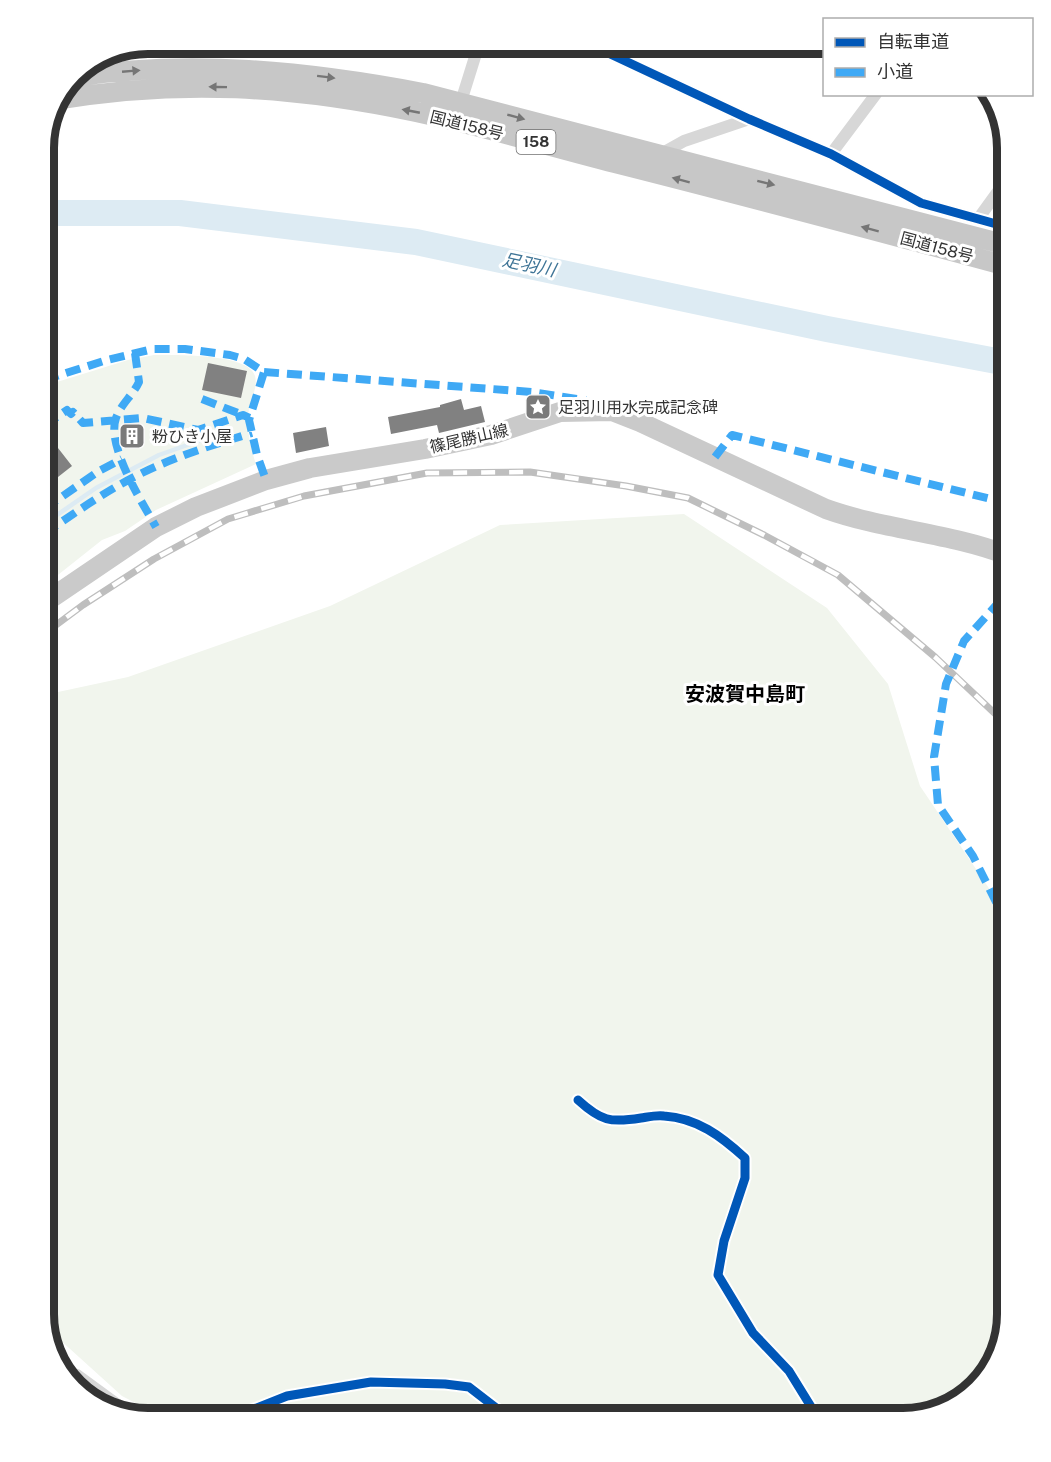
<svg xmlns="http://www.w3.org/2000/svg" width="1051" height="1462" font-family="'Public Sans','Noto Sans JP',sans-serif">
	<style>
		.green { fill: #f1f5ed }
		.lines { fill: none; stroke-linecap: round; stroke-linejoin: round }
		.stream { stroke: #ddebf3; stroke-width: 4.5 }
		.river { stroke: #ddebf3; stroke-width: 26 }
		.building { fill: #818181 }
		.minor { stroke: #d7d7d7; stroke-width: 12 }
		.primary { stroke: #cacaca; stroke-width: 20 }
		.trunk { stroke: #c7c7c7; stroke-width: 20 }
		.rail-casing { stroke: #bebebe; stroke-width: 7 }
		.rail { stroke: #fff; stroke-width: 4.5; stroke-dasharray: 14; stroke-linecap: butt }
		.quiet { stroke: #3fa9f5; stroke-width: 8; stroke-dasharray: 15 8; stroke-linecap: butt }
		.cycleway-casing { stroke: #fff; stroke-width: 13 }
		.cycleway { stroke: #0057b8; stroke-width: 9 }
		.oneway { fill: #767676 }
		.labels { text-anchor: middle; stroke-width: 6; stroke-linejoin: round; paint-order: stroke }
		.shield { fill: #fff; stroke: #707070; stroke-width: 1.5 }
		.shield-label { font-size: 15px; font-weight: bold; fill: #333 }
		.street-label { font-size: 16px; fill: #333; stroke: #fff }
		.poi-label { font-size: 16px; fill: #333; stroke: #fff; text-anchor: start }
		.water-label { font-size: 18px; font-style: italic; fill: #3f7597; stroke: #fff }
		.quarter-label { font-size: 20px; font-weight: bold; fill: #000; stroke: #fff }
		.rim { fill: none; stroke: #333; stroke-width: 8 }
	</style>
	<rect width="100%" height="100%" fill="#fff"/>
	<path class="green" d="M154,355C174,355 249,353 255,376C258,386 251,400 249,409C246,428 250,446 256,464L156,510L125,531L102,540L44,586V386L128,360Z
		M684,514L827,608L888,684L920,786L1007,915V1314L994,1366L955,1404L903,1418H164L122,1396L48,1329L44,1314V695L128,677L330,606L500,525Z"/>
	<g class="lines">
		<path class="stream" d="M44,524L96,488L159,455L230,430"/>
		<path class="river" d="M44,213H180L416,242L827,329L1007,363"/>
	</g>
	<path class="building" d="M208,363L247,371L241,398L202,390Z
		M461,399L464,410L481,406L485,422L439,433L437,425L391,434L388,417L440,407V405Z
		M326,427L329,446L296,453L293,433Z
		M134,429L139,439L129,444L124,434Z
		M44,430L72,466L44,488Z"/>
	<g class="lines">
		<path class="minor" d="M589,44L749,119L831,154L921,203L1007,227
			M819,44L824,48
			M459,108L479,44
			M831,154L876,94
			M659,155L684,141L749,119
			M978,219L1007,179
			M578,1100C601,1121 610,1123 641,1118C648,1117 656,1115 664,1116C697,1118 721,1136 745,1158V1178L724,1241L718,1275L753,1333L789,1371L818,1418
			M64,1373L77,1375L133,1416
			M231,1418L287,1396L371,1382L445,1384L469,1387L509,1418"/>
		<path class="primary" d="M44,603L156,527L196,507L266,480L310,468L425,449L491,435L560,412L612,411L640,422L826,509C885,530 950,533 1007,555"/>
		<path class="trunk" d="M73,77C190,59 307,71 423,93L1007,245
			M56,100C180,79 293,86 416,112C482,126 548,146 615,163C746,196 877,231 1007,266"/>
		<g class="rail-casing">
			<path id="rail" d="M44,634L83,605L154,559L228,519L304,496L427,473L530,472L626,486L688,498L764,535L838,575L935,657L1007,725"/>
		</g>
		<use href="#rail" class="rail"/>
		<path class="quiet" d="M135,353L139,382C133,395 121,404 116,418C106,446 142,502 156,527
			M264,372L532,392L584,400L612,411
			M44,380L107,360L153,349H185L230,355L244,359L264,372L249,420L257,455L266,480
			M202,399L243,415
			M44,423L47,424L67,410L71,414L73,412L83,423L143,418L198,430L243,415L250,418
			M715,457L732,435L1007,503
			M44,509L99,471L122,459
			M44,534C76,512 107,490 142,473C177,456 215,444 252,433
			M1007,970L1001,912L973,856L938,805L934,757L946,684L964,641L1007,593"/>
		<g class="cycleway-casing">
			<path id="cycleway" d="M589,44L749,119L831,154L921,203L1007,227
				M578,1100C601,1121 610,1123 641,1118C648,1117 656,1115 664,1116C697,1118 721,1136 745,1158V1178L724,1241L718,1275L753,1333L789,1371L818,1418
				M231,1418L287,1396L371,1382L445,1384L469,1387L509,1418"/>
		</g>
		<use href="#cycleway" class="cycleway"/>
	</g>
	<defs><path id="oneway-solid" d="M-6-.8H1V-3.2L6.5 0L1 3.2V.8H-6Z" transform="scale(1.5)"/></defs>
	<g class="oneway">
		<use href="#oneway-solid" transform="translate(131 71) rotate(-5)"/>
		<use href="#oneway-solid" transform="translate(326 77) rotate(7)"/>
		<use href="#oneway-solid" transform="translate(218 87) rotate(-179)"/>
		<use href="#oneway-solid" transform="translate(411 111) rotate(-169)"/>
		<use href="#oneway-solid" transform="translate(516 117) rotate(15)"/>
		<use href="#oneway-solid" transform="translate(681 180) rotate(-165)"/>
		<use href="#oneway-solid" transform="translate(766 183) rotate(14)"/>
		<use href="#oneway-solid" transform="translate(870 229) rotate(-165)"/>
	</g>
	<defs>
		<g id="sight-square" transform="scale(1.35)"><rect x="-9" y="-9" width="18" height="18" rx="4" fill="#7a7a7a" stroke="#fff"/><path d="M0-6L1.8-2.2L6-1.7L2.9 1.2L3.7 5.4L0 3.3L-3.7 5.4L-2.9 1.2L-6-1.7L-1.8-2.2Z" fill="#fff"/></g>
		<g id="building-square" transform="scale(1.35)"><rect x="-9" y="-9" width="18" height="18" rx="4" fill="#7a7a7a" stroke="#fff"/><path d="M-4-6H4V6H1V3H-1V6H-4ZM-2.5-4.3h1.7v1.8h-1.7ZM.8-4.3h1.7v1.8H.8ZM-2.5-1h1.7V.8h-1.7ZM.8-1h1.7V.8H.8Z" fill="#fff"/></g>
	</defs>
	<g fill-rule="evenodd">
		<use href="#sight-square" x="538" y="407"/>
		<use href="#building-square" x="132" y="436"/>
	</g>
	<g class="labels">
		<rect class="shield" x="516.5" y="130" width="39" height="24" rx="4.5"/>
		<g class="shield-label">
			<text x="536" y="147">158</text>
		</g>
		<g class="street-label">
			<text transform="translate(467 125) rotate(14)" y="6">国道158号</text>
			<text transform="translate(937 247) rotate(15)" y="6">国道158号</text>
			<text transform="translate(469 438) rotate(-13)" y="6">篠尾勝山線</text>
		</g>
		<g class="poi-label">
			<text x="558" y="413">足羽川用水完成記念碑</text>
			<text x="152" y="442">粉ひき小屋</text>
		</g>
		<g class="water-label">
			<text transform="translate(529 265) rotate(12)" y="6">足羽川</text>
		</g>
		<g class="quarter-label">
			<text x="745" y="701">安波賀中島町</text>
		</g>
	</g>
	<path d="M0 0H1051V1462H0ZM148 54H903A94 94 0 0 1 997 148V1314A94 94 0 0 1 903 1408H148A94 94 0 0 1 54 1314V148A94 94 0 0 1 148 54Z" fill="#fff" fill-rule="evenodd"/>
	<path class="rim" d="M148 54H903A94 94 0 0 1 997 148V1314A94 94 0 0 1 903 1408H148A94 94 0 0 1 54 1314V148A94 94 0 0 1 148 54Z"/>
	<rect x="823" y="18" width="210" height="78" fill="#ffffff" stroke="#adadad" stroke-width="1.5"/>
	<rect x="835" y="38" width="30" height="9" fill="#0057b8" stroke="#adadad" stroke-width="1.5"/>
	<text x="877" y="48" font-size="18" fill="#333333">自転車道</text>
	<rect x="835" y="68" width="30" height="9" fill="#3fa9f5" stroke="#adadad" stroke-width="1.5"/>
	<text x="877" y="78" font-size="18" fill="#333333">小道</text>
</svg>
